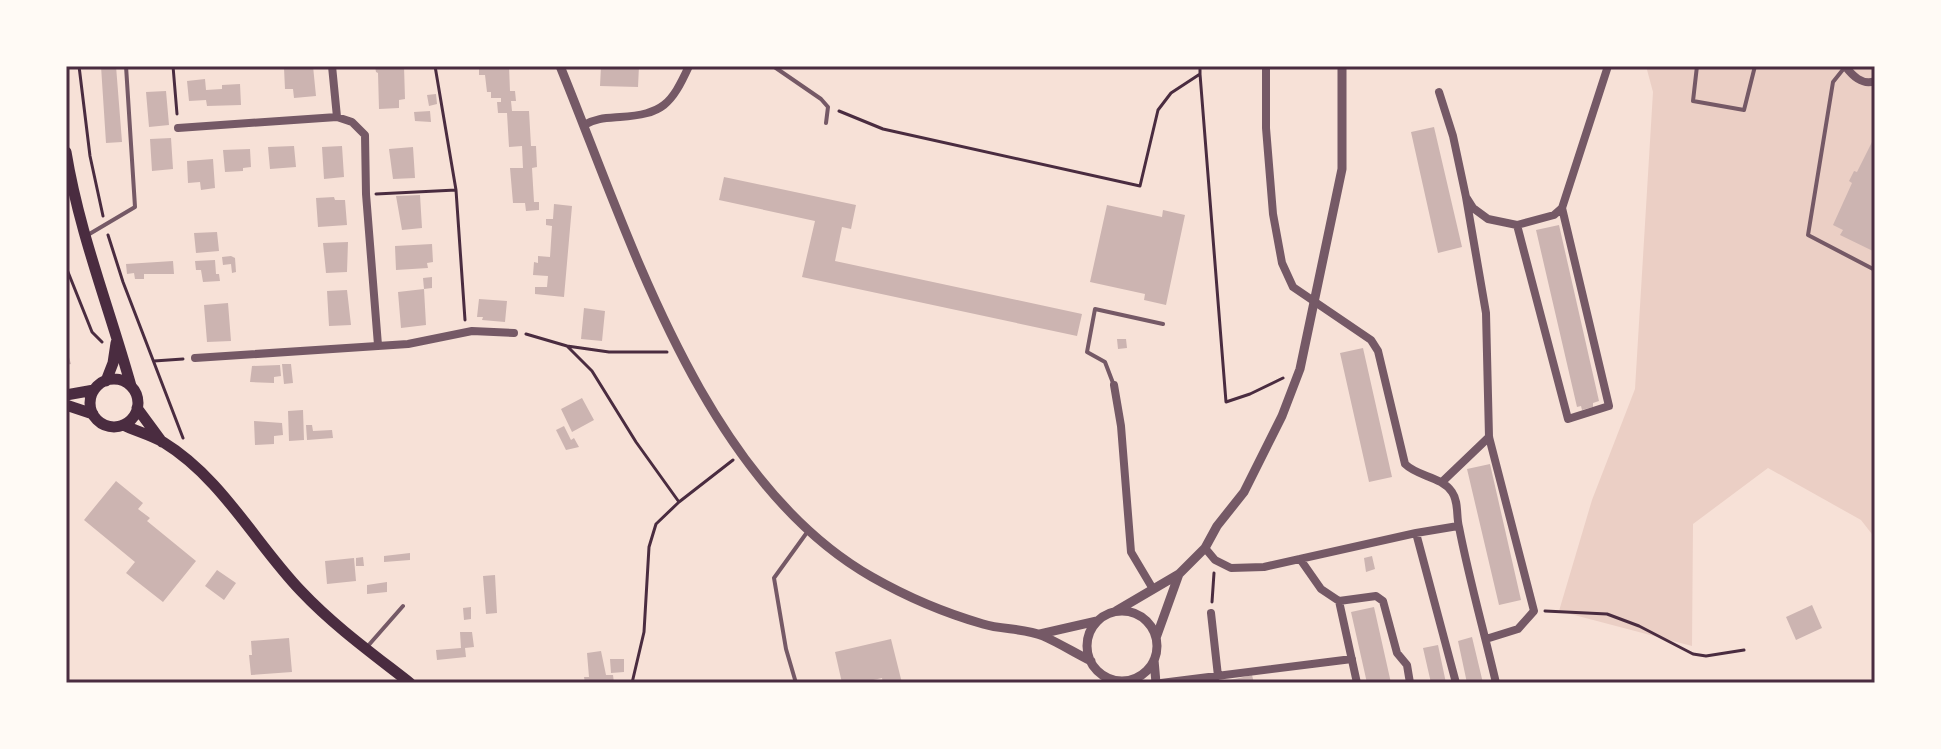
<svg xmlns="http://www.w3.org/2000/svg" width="1941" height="749" font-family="'Zilla Slab',serif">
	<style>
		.green { fill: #ebcfc5 }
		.building { fill: #ccb4b1 }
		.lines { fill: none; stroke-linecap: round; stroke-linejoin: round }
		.path { stroke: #4a2c40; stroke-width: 3 }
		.service { stroke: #755966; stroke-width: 4 }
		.minor { stroke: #755966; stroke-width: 8 }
		.tertiary { stroke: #755966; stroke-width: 9 }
		.secondary { stroke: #4a2c40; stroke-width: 11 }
		.neatline { fill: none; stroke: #4a2c40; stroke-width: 3 }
	</style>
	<rect width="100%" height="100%" fill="#f7e1d7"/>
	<path class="green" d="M1646,66H1875V538L1861,520L1768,468L1693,524L1692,646L1559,611L1592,500L1635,389L1653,92Z"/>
	<path class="building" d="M101,66H116L122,142L106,143Z
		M291,66H313L316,96L294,98L293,89H285L284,68Z
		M375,66H404L405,99L399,100V108L379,109L378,73L376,72Z
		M479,66H509L510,91H515L516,101H511L512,111H529L531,146H536L537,167L532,168L534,202H539V210L526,211L525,203H513L510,168H523L522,146L509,147L507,113H498L497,102H501V98H491V92H487L485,75H479Z
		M601,66H639L638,87L600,86Z
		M205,79L206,90L222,89V85L240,84L241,105L207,106L206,100L189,101L187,81Z
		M166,91L169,125L149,127L146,92Z
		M436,94L437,104L429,106L427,95Z
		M430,111L431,122L415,121L414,112Z
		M1434,127L1462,247L1438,253L1411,132Z
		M1875,136V252L1840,235L1843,230L1833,225L1852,183L1849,181L1854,171L1857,172Z
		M171,138L173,169L152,171L150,139Z
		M294,146L296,167L270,169L268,147Z
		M342,146L344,177L324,179L322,147Z
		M413,147L415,178L393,179L389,149Z
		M250,149L251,167L243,168V171L225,172L223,150Z
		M213,159L215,188L201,190L200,182L188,183L187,161Z
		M724,177L856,205L851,229L842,227L835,261L1082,314L1077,336L802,277L815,221L719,200Z
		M420,195L422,228L402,230L396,196Z
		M334,197L335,200H345L347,225L318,227L316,198Z
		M554,204L572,206L564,297L535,294V287H547L548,276L533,275L534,262L538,263V256L550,257L552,226L546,225V219H553Z
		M1107,205L1162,217L1163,210L1185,215L1166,305L1144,300L1145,294L1090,282Z
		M1559,225L1599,401L1593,403V407L1582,410L1581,406L1577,407L1536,230Z
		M217,232L219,251L196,253L194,233Z
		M348,242L347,272L326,273L323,243Z
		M432,244L433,262L427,263L428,268L396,270L395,246Z
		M231,256L235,258L236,272L232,273L231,264L223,265L222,257Z
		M215,260L216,274H219L220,281L203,282L201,270H196L195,261Z
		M173,261L174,274H144V279H135L134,273L127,274L126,264Z
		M432,277V288L424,289L423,278Z
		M424,289L426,325L401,328L398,292Z
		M347,290L351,325L329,326L327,291Z
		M479,299L507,301L505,322L482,320L483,317H477Z
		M228,303L231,341L207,342L204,305Z
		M584,308L605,311L602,341L581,339Z
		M1117,339H1126L1127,348L1118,349Z
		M66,347L71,364L66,365Z
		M1363,348L1392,477L1369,482L1340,353Z
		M282,364H291L293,383L284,384Z
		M280,365L281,376L274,377V383L250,382L252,366Z
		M582,398L594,420L572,432L561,409Z
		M303,410L304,440L289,441L288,411Z
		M254,421L282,423L283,435L274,436V444L255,445Z
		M306,425H312L313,431L332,430L333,438L307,440Z
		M564,426L571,440L574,438L579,447L566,450L556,430Z
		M1490,464L1521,600L1499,605L1467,469Z
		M116,481L143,503L138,509L150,518L147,521L196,561L163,602L126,573L135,562L84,520Z
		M410,553V560L384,562V556Z
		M1372,556L1375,569L1366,572L1364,558Z
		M363,557L364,566H356V558Z
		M354,558L356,581L327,584L325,561Z
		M217,570L236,583L224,600L205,586Z
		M495,575L497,613L486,614L483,576Z
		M387,582V592L367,594V585Z
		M1812,605L1822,628L1796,640L1786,617Z
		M471,607V619L464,620L463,608Z
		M1374,607L1391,683H1367L1351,612Z
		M460,632H472L474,647L465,648L466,657L437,660L436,650L461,648Z
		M1472,637L1483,683H1467L1458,641Z
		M289,638L292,672L251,675L249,655H252L251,641Z
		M891,639L902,683H883L882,678L860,683H842L835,652Z
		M1438,645L1446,683H1431L1423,648Z
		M601,651L606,675H613L614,683H585L584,677H589L587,653Z
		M610,659H624V672L611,673Z
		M1252,675L1254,683H1222V682Z"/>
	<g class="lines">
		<path class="path" d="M79,66L90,156L103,216
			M173,66L177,114
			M435,66L456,190L465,320
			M1200,74L1226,402L1250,394L1283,378
			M839,111L883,129L1140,186L1158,110L1171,93L1200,74V66
			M376,194L456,190
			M108,235L123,282L183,438
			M66,267L92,332L102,342
			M526,334L567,346L592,371L636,442L679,502L656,524L649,547L644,632L632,683
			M567,346L609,352H667
			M154,361L183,359
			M679,502L733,460
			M1212,602L1214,573
			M1545,611L1607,614L1639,626L1693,654L1706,656L1744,650"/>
		<path class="service" d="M773,66L821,99L828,107L826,123
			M1697,66L1693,101L1744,110L1755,66
			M1845,67L1833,82L1808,235L1875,270
			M86,236L135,207L126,66
			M1113,383L1105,362L1087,352L1095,309L1163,324
			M367,647L403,606
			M796,683L786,649L774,578L808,531"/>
		<path class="minor" d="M332,66L337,117L352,122L365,135L366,194L378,345
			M1266,66V128L1273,214L1282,263L1293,287L1371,340L1378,351L1405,464C1418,477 1441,476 1452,492C1459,502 1456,516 1459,527C1469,579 1484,631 1496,683
			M1845,66C1852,75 1862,86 1875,81
			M1439,92L1453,136L1466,197L1473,208L1488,219L1517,225L1554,215L1562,208L1608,66
			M584,125C596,118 606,118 620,117C663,114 671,105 689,66
			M178,128L337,117
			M1466,197L1486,313L1489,437L1534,611L1518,629L1486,639
			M1517,225L1568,419L1609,406L1562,208
			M195,358L408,344L472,331L514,333
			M1114,385L1121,426L1131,552L1153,589
			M1442,482L1489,437
			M1416,533L1456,683
			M1205,548L1215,560L1231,568L1264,567L1416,533L1458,526
			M1300,559L1321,589L1339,601L1357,683
			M1339,601L1376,596L1383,601L1397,653L1407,665L1410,683
			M1211,613L1218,676
			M1161,683L1352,659"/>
		<path class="tertiary" d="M560,66C630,237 703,481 872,577C907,597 945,613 983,624C1002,630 1025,628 1043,636C1059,643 1075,653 1091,661
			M1116,611L1179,574L1205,548L1217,526L1244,492L1282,416L1300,369L1342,169V66
			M1087 646a35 35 0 1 1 70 0a35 35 0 1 1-70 0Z
			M1040,634L1097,621
			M1156,638L1179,574
			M1154,660L1156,683"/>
		<path class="secondary" d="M66,152C79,232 109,307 131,386
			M90 403a24 24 0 1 1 48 0a24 24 0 1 1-48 0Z
			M106,381L113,363L116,343
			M66,395L94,390
			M66,405L93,414
			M137,408L162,442
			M123,425C136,431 151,435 163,442C222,478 255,543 301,591C334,626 373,654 410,683"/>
	</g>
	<rect width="1941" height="749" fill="none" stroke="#fffaf5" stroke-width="136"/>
	<rect x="68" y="68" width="1805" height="613" class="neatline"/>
</svg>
